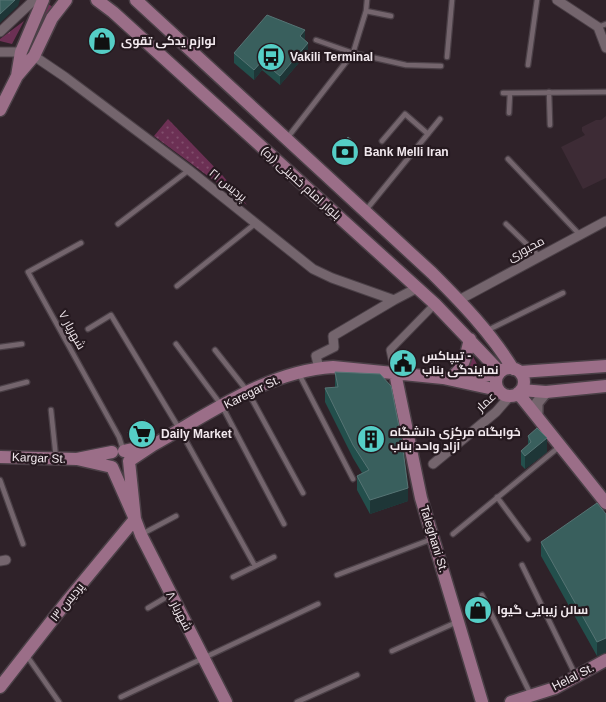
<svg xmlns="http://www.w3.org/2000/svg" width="606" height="702" font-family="Arial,Cairo,sans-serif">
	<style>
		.built { fill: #3d2b35 }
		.grass { fill: url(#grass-tufts) }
		.park { fill: url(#park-dots) }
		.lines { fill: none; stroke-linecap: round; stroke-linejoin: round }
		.service-casing { stroke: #4b4047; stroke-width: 7 }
		.pedestrian-casing { stroke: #4b4047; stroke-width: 9 }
		.minor-casing { stroke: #4b4047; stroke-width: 11 }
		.tertiary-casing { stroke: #4b4047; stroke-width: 14 }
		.secondary-casing { stroke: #4b4047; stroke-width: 15 }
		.service { stroke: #74656d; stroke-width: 4.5 }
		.pedestrian { stroke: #74656d; stroke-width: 7 }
		.minor { stroke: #74656d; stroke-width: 9 }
		.tertiary { stroke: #74656d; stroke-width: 11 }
		.secondary { stroke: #9b6e88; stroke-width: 12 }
		.wall { fill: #234f4c }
		.shaded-wall { fill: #1e3637 }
		.building { fill: #395f5d; stroke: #567474 }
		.labels { text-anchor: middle; stroke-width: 4.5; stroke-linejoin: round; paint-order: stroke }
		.poi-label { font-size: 12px; font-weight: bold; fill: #f1e8ed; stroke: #25191f; text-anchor: start }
		.street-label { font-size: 12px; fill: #f1e8ed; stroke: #25191f }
	</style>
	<defs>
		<pattern id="grass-tufts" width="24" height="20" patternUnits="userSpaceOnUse" patternTransform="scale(1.25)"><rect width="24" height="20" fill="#6c3054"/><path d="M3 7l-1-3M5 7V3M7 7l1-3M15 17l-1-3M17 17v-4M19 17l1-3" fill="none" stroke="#814e6d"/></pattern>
		<pattern id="park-dots" width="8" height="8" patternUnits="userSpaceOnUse" patternTransform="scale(1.25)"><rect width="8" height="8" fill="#6c3054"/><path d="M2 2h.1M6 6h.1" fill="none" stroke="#814e6d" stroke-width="1.8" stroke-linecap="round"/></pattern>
	</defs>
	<rect width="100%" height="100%" fill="#2f2229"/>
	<path class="built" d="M606,116V178L583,189L561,147L585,135L582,131V127L596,120H601Z"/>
	<path class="grass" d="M48,4L53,7L33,51L27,50L46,5Z
		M24,21L12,44L0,41V39Z
		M471,353L479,368L476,372L460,374Z"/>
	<path class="park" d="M168,119L223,176L247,205L154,136Z"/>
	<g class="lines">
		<g class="service-casing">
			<path id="service" d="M366,11L391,16
				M598,27L606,24
				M316,40L353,53L406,65L441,66
				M447,57L452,0
				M528,65L537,0
				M549,92L550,125
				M503,93L606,92
				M509,113L510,93
				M288,137L353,53L366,11L367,0
				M382,141L405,114L428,134
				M508,159L580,235
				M366,210L440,119
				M118,224L189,170
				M506,224L539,256
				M81,243L28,272L119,437L123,449
				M177,286L256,223
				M88,329L111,315L180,430L255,566
				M488,330L563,293
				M176,344L222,406L284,524
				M0,347L22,344
				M215,350L248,392L303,493
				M299,374L353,479
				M0,389L27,382
				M51,410L56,458
				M0,480L23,544
				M497,497L528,539
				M142,534L176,516
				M453,534L559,447
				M522,565L576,676
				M337,575L432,539
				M233,577L274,557
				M482,595L531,695
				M148,608L170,595
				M392,651L457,622
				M27,656L59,702
				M121,697L318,604
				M297,702L357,675"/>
		</g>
		<g class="pedestrian-casing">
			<path id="pedestrian" d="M395,373L390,350L435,304"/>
		</g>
		<g class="minor-casing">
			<path id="minor" d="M557,0L598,27L606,48
				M0,32L34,0
				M0,52H21
				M34,56L65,77L189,170L313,269L332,278L394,300L417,288
				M459,300L606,221
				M319,368L316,356L334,347L333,336L394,300
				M433,464L496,412L510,396
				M0,561L6,560"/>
		</g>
		<g class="tertiary-casing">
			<path id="tertiary" d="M537,416V403L546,392"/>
		</g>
		<g class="secondary-casing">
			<path id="secondary" d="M97,0L113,12L435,304L500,372
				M136,0L432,273C462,303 491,333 513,369
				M17,76L21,52L43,0
				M0,110L17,76L34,56L52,18L66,0
				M496 382a14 14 0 1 1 28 0a14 14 0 1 1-28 0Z
				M520,372L606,366
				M395,373L421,498L482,702
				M462,378L498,374
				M449,379C464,370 466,355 470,339
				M521,390L546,392L606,386
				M518,393L606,503
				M153,445C209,414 267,371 333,367L443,378L498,390
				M112,452L77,459L112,467L135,519L129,461L153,445L124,451
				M0,457L77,459
				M135,519L141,535L226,702
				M0,687L68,600L135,519
				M511,702L555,688L606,660"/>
		</g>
		<use href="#service" class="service"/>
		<use href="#pedestrian" class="pedestrian"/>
		<use href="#minor" class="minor"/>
		<use href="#tertiary" class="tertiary"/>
		<use href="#secondary" class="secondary"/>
	</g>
	<path class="wall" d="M305,39L304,40L308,52L280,85L262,70L254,80L234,63V53Z
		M355,148L341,162L335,156V151Z
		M335,372L408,501L370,514L357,490V476L362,473L353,458L325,402V388L335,387Z
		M137,425L152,436L131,441L128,437V432L137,427Z
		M528,436L547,452L525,469L521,465V451L528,445Z
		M606,514V652L597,656L541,556V542Z"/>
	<path class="shaded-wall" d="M15,0H20L18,6L0,23V14Z
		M305,30V39L300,45V36Z
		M308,43V52L280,85V76Z
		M262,61V70L254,80V70Z
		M355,143V148L341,162V157Z
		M152,432V436L131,441V437Z
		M547,438V452L525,469V456Z
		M408,488V501L370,514V500Z
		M606,638V652L597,656V642Z"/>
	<path class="building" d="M0,0H15L0,14Z
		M267,15L305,30L300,36L308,43L280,76L262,61L254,70L234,53Z
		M348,137L355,143L341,157L335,151Z
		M335,372L380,374L391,386L402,442L408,488L370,500L357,476L369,470L353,445L325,388L338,387Z
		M145,420L152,432L131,437L128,432L138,426L137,425Z
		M537,428L547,438L525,456L521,451L531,442L528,436Z
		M597,503L606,514V638L597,642L541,542Z"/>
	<defs>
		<g id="shop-disc" transform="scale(1.4375)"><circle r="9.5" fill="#55cec6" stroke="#25191f"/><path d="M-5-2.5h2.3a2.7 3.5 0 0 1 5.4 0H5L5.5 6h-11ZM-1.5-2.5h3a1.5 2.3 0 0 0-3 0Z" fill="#111"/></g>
		<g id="bus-disc" transform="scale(1.4375)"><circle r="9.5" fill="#55cec6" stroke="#25191f"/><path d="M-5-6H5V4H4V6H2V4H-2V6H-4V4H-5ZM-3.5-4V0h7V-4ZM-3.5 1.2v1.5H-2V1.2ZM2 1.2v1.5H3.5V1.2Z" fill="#111"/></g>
		<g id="bank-disc" transform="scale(1.4375)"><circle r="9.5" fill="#55cec6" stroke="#25191f"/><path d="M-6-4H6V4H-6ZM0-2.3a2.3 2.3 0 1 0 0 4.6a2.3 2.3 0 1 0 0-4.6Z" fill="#111"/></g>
		<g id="civic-disc" transform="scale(1.4375)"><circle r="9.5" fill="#55cec6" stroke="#25191f"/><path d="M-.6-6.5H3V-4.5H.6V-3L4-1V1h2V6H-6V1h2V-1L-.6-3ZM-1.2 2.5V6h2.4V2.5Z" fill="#111"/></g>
		<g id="supermarket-disc" transform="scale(1.4375)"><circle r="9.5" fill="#55cec6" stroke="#25191f"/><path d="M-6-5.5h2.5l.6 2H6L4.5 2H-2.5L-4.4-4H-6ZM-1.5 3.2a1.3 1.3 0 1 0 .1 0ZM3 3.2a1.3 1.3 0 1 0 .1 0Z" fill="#111"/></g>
		<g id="building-disc" transform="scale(1.4375)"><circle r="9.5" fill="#55cec6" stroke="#25191f"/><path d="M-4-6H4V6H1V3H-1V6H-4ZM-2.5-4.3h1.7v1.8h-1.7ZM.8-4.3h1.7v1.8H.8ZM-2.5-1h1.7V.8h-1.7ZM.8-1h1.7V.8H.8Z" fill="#111"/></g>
	</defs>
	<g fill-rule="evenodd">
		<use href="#shop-disc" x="102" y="41"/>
		<use href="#bus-disc" x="271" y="57"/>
		<use href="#bank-disc" x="345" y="152"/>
		<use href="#civic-disc" x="403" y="363"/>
		<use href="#supermarket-disc" x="142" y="434"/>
		<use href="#building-disc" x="371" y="439"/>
		<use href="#shop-disc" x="478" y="610"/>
	</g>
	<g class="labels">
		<g class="poi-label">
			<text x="121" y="45">لوازم یدکی تقوی</text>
			<text x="290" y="61">Vakili Terminal</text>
			<text x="364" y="156">Bank Melli Iran</text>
			<text x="422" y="360">تیپاکس -<tspan x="422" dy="14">نمایندگی بناب</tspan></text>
			<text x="390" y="436">خوابگاه مرکزی دانشگاه<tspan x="390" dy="14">آزاد واحد بناب</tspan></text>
			<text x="161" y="438">Daily Market</text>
			<text x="497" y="614">سالن زیبایی گیوا</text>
		</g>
		<g class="street-label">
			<text transform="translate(301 183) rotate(42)" y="4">بلوار امام خمینی (ره)</text>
			<text transform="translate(228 185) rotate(39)" y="4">پردیس ۲۱</text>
			<text transform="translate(526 249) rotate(-28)" y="4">محبوری</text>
			<text transform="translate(72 330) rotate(61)" y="4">شهریار ۷</text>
			<text transform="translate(252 392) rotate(-26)" y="4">Karegar St.</text>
			<text transform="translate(486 402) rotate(-43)" y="4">عمار</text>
			<text transform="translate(39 458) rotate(2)" y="4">Kargar St.</text>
			<text transform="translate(434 539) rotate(73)" y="4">Taleghani St.</text>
			<text transform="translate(67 602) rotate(-51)" y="4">پردیس ۱۳</text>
			<text transform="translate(179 611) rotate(63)" y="4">شهریار ۸</text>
			<text transform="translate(573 677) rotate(-27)" y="4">Helal St.</text>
		</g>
	</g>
</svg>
